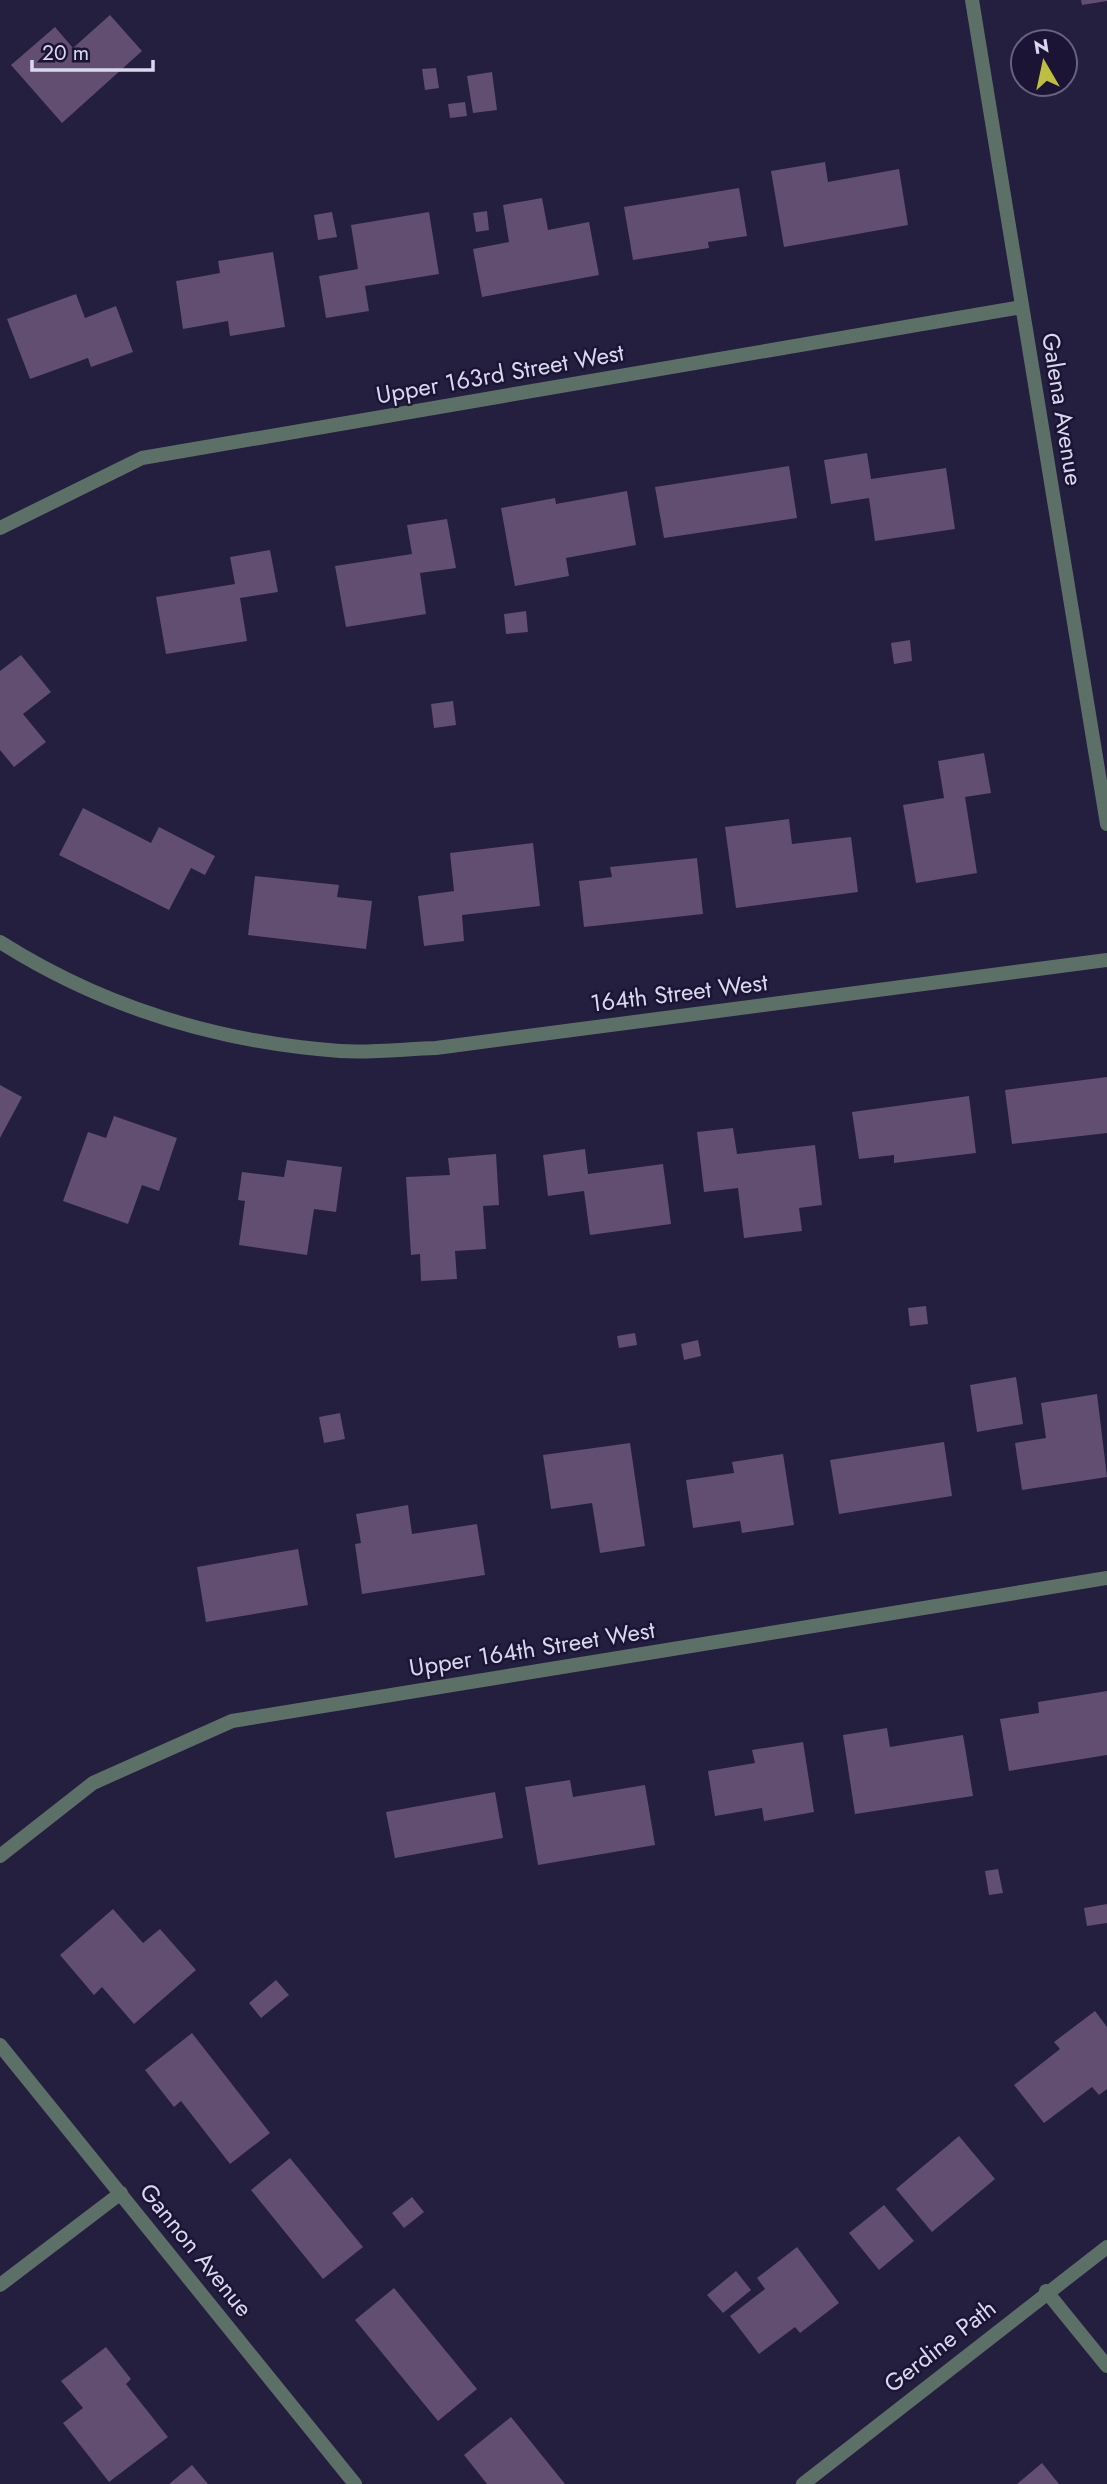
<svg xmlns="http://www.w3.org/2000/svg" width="1107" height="2484" font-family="Jost,sans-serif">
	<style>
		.building { fill: #614e71 }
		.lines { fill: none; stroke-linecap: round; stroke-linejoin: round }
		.street { stroke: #5c7068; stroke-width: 14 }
		.labels { text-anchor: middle; stroke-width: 5; stroke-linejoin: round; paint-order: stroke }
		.street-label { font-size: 24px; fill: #dad8ee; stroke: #1b1435 }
	</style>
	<rect width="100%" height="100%" fill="#241e3f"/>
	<path class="building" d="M1081,0H1107V1L1082,5Z
		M110,15L142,51L62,123L11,65L55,27L73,48Z
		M436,68L439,88L425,90L422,69Z
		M492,72L497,110L473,113L467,76Z
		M465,102L467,116L450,118L448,104Z
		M825,162L828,182L899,169L908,225L784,247L771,171Z
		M739,188L747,236L708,242L709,248L633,260L624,207Z
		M542,198L548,230L589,222L599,275L482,297L473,249L509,242L503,205Z
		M487,211L489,230L476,232L473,213Z
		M332,212L337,237L318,240L314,215Z
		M429,212L439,274L365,286L369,311L326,318L319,276L358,269L351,225Z
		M273,252L285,327L230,336L228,321L183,329L176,281L220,273L218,261Z
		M76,294L85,318L116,306L133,352L91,367L88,358L30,379L7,319Z
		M867,453L871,479L946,468L955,529L875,541L869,498L831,504L824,460Z
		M789,466L797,518L664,538L655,487Z
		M627,491L636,545L566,558L569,576L515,586L501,508L555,498L556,504Z
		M447,519L456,568L420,573L426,614L346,627L335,566L412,554L407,525Z
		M270,550L278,592L240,598L247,641L166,654L156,597L235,584L230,557Z
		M526,611L528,632L506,634L504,614Z
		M910,640L912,661L894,664L891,643Z
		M21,655L51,692L23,714L46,742L14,767L0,750V671Z
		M453,701L456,725L434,728L431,704Z
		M984,753L991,793L965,797L977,873L916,883L903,805L944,798L938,761Z
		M83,808L151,843L159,827L215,856L205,875L191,868L169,910L59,855Z
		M789,819L792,844L851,837L858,892L736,908L725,827Z
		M533,843L540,906L462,915L464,941L424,946L418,896L454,891L450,853Z
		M697,858L703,914L584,927L579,881L612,877L610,867Z
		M255,876L339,885L337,897L372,901L366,949L248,935Z
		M1107,1077V1133L1012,1144L1005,1090Z
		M0,1085L22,1097L0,1138Z
		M969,1096L976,1153L894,1163V1155L859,1159L852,1112Z
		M114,1116L177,1138L159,1191L142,1185L128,1224L63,1201L88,1132L106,1138Z
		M733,1128L737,1154L815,1145L822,1205L799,1208L802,1231L744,1238L738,1188L704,1192L697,1132Z
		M585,1149L588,1174L663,1164L671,1224L590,1235L584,1191L548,1196L543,1155Z
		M496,1154L499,1205L483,1206L486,1249L455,1251L457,1279L421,1281L420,1254L411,1255L406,1177L450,1175L448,1158Z
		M287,1160L342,1167L336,1212L314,1209L307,1255L239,1245L245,1201L238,1200L242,1172L284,1177Z
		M926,1306L928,1324L910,1326L908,1308Z
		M635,1333L637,1345L619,1348L617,1336Z
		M698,1340L701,1356L684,1360L681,1344Z
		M1016,1377L1023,1424L977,1432L970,1385Z
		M1097,1394L1107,1477L1022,1490L1015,1443L1046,1438L1041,1403Z
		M340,1413L345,1439L324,1443L319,1417Z
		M944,1442L952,1496L839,1514L830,1460Z
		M630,1443L645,1546L600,1553L592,1503L551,1509L543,1455Z
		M783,1454L794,1525L742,1533L740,1521L693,1528L686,1480L734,1473L732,1462Z
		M408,1505L412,1534L477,1524L485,1575L362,1594L355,1544L361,1543L356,1514Z
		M298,1549L308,1605L206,1622L197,1567Z
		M1107,1691V1755L1009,1771L1000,1719L1039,1713L1038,1702Z
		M887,1728L890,1747L963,1735L973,1796L855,1814L843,1735Z
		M803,1742L814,1812L764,1821L762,1808L715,1816L708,1771L755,1763L752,1750Z
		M570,1780L573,1797L645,1785L655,1845L538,1865L525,1787Z
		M495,1792L503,1838L395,1858L386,1812Z
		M998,1869L1003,1893L989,1895L985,1871Z
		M1107,1904V1923L1087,1926L1084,1908Z
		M113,1909L143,1943L160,1929L196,1970L134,2024L102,1987L94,1995L60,1955Z
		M276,1980L289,1995L261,2018L249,2003Z
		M1095,2011L1107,2027V2089L1099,2095L1092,2087L1044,2123L1014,2085L1060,2049L1054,2042Z
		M192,2033L270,2133L230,2164L181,2101L174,2107L145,2070Z
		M959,2136L995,2179L932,2232L896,2189Z
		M290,2158L363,2247L323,2279L251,2190Z
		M412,2197L424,2212L404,2228L392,2213Z
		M884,2205L914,2241L879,2270L849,2233Z
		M797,2247L839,2303L800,2333L795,2327L759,2354L730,2316L765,2289L757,2278Z
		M736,2271L751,2290L723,2313L707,2295Z
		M394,2288L477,2389L438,2421L355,2320Z
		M106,2347L131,2379L126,2384L168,2437L109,2482L63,2423L83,2408L61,2381Z
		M511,2417L565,2484H487L464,2455Z
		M1042,2463L1059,2484H1017Z
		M192,2465L208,2484H169Z"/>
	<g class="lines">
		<path class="street" d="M972,0L1107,824
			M0,528L142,458L1022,307
			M0,942C104,1008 217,1042 340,1051C372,1053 404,1049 436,1048L1107,960
			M0,1856L93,1783L232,1721L1107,1578
			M0,2045L355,2484
			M0,2285L121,2193
			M1046,2291L1107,2366
			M803,2484L1107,2247"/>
	</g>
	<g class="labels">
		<g class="street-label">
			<text transform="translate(500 374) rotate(-10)" y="8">Upper 163rd Street West</text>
			<text transform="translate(1062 409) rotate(81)" y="8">Galena Avenue</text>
			<text transform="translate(679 993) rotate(-7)" y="8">164th Street West</text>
			<text transform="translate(532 1649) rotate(-9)" y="8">Upper 164th Street West</text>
			<text transform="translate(196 2250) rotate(51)" y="8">Gannon Avenue</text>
			<text transform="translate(940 2346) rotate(-38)" y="8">Gerdine Path</text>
		</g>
	</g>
	<g transform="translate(1044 63) rotate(351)"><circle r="33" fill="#1b1435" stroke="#67627f" stroke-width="2"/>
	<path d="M0-5L12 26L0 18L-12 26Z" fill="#bebf42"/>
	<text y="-10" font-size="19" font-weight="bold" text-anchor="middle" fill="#dad8ee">N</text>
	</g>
	<path d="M32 60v10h121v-10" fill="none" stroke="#dad8ee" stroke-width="3.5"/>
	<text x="42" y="60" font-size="21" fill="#dad8ee" stroke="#1b1435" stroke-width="5" paint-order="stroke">20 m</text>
</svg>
